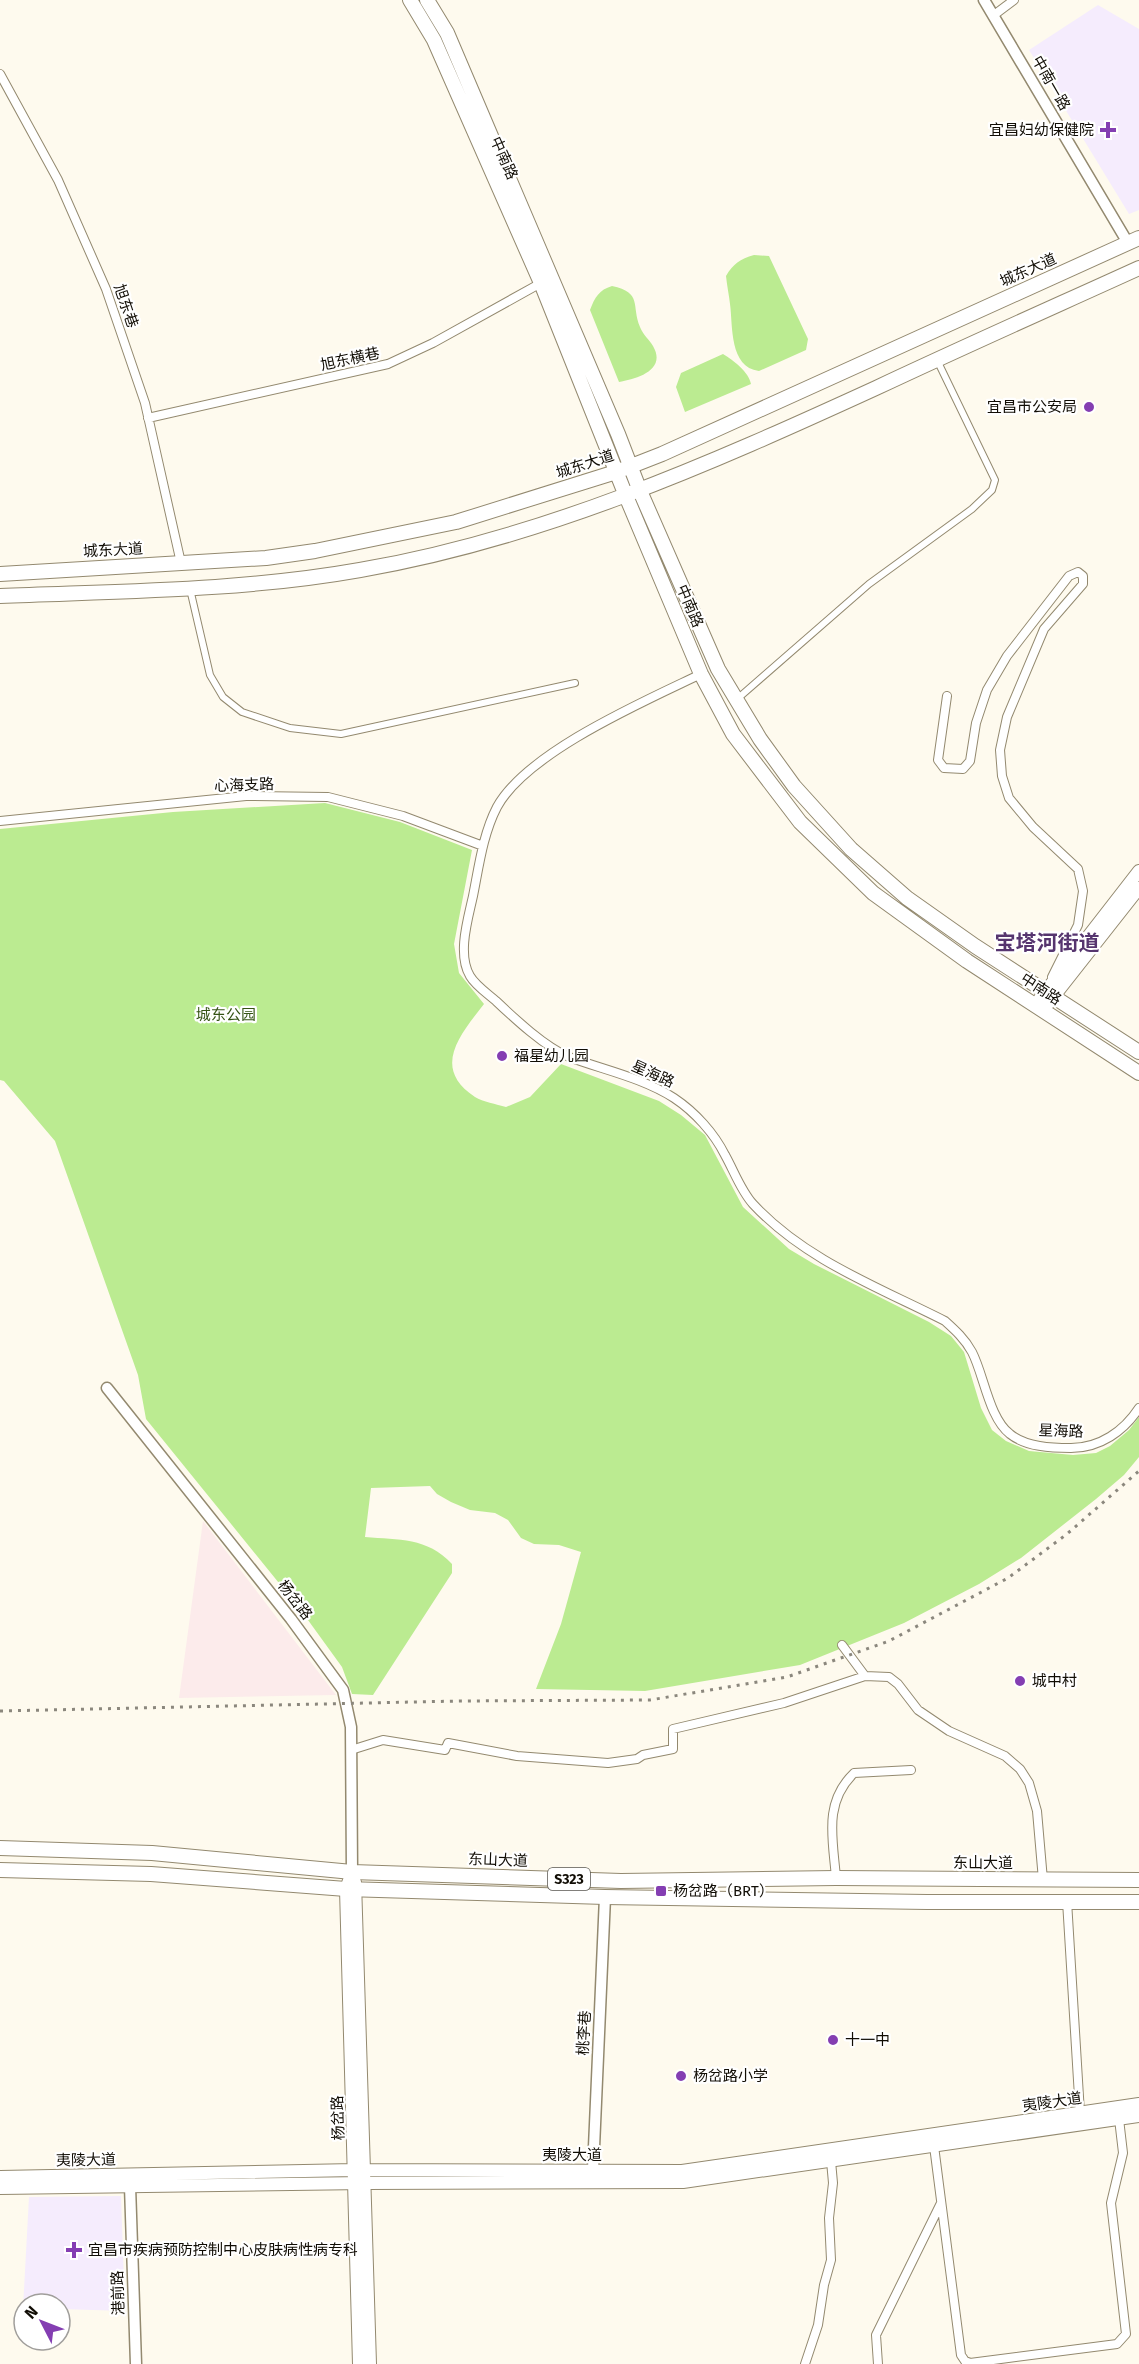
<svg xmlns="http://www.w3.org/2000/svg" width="1139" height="2364" font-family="'Fira Sans','Noto Sans SC',sans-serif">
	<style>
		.industrial { fill: #fcebeb }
		.medical { fill: #f5ecfd }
		.green { fill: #bbeb91 }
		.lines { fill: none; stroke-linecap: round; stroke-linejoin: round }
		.pedestrian-casing { stroke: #93896f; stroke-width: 8 }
		.minor-casing { stroke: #93896f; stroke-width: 10 }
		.tertiary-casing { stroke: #93896f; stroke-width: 13 }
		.secondary-casing { stroke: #93896f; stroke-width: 14 }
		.primary-casing { stroke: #93896f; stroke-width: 16 }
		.pedestrian { stroke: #fff; stroke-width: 6 }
		.minor { stroke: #fff; stroke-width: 8 }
		.tertiary { stroke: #fff; stroke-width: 10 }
		.secondary { stroke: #fff; stroke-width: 12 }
		.primary { stroke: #fff; stroke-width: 14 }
		.rail { stroke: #8b877d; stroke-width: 3; stroke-dasharray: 3 6; stroke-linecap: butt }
		.poi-dot { fill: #843eb2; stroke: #fff; stroke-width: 2 }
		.labels { text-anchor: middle; stroke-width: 4.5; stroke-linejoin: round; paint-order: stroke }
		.shield { fill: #fff; stroke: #585650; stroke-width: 1.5 }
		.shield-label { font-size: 14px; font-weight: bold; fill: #110d05 }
		.street-label { font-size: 15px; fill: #110d05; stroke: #fff }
		.poi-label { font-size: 15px; fill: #110d05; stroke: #fff; text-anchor: start }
		.park-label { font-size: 15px; fill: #355314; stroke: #fff }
		.district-label { font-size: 21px; font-weight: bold; fill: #56356f; stroke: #fff }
	</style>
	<rect width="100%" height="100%" fill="#fefaee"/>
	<path class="industrial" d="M203,1521L336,1695L179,1698Z"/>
	<path class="medical" d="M1098,5L1139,29V210L1129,214L1029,50Z
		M121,2196L125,2311L60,2309V2304H24L23,2308L29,2197Z"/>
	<path class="green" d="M754,255L769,256L808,339L806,350L759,371C729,367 733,326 730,304C729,295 727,286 726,276C733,264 740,259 754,255Z
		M612,286C643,293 631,305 640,327C643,335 649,339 653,346C667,370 637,379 619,382L590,310C595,297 599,290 612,286Z
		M723,354C733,360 749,372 751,384L685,412L676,387L681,373Z
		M325,803L400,822L472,850L454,944L459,973L484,1004C460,1035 431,1068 475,1097C483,1102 496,1104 506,1107L530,1097L561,1064L659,1101L681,1115L705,1135L743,1207L789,1249L814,1264L929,1322L951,1336L964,1352L981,1408L992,1430L1006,1441L1029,1451L1073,1455L1096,1453L1110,1446L1129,1430L1139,1417V1457L1124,1475L1096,1499L1021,1558L979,1584L904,1623L800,1665L645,1691L536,1689L561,1624L581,1552L559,1545L534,1544L521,1538L508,1520L495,1513L470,1510L451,1502L437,1494L430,1486L371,1488L365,1537C399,1540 427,1537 452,1564V1573L373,1695L352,1694L342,1667L300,1609L146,1419L138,1375L55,1141L4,1081L0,1080V829L173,812Z"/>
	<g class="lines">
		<g class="pedestrian-casing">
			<path id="pedestrian" d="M190,589L210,675L223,697L242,712L290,728L341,734L575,683
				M736,700L869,584L972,509L992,490L995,480L937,360"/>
		</g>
		<g class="minor-casing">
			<path id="minor" d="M994,15L1014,0
				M0,74L58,180L106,289L145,403L181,563
				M148,418L388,364L433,343L541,283
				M701,674C645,701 527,752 497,807C483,834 479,866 473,896C468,919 457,954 470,976C475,985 488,994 496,1001C515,1019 545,1047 569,1057C604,1070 643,1078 674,1098C695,1112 714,1133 725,1155C734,1171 741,1191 753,1204C805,1260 878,1287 945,1321C955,1330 965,1339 972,1352C984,1375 989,1418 1010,1434C1026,1447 1052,1448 1071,1448C1100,1448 1124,1431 1139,1408
				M947,696L938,760L944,768L963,769L970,761L976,723L987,690L1007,656L1069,576L1078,572L1083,576V584L1044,629L1007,717L1000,750L1002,776L1009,798L1033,827L1078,869L1083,891L1078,925L1052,977
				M0,821L246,796L328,797L403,816L483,846
				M842,1645L865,1676
				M351,1750L383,1740L445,1750L448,1743L517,1756L608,1763L637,1759L643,1755L673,1749V1729L784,1703L865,1676L889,1677L898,1684L918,1710L949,1731L1005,1756L1020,1769L1029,1783L1037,1811L1043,1880
				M836,1878C833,1839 823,1803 854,1773L911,1770
				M1067,1901L1080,2113
				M934,2146L961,2355L965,2361L970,2363L1117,2344L1126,2334L1111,2203L1123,2153L1119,2119
				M805,2364L818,2325L824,2285L831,2260L829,2218L833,2183L831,2161
				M878,2364L876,2335L941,2203"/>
		</g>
		<g class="tertiary-casing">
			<path id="tertiary" d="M984,0L1128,243
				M107,1388L291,1619L343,1690L351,1727L352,1872
				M593,2170L605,1897
				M130,2186L136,2364"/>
		</g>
		<g class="secondary-casing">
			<path id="secondary" d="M1035,1005L1139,871
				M1043,1010L1139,888
				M352,1872L346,1889L359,2364
				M355,1882L370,2364
				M0,2177L354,2170L682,2171L1139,2104
				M0,2188L365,2183L683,2182L1139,2116"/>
		</g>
		<g class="primary-casing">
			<path id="primary" d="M410,0L434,40L541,283L626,496L701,674L733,734L800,822L873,893L967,961L1139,1073
				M427,0L447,33L618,434L640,491L718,669L760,739L794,786L851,849L907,898L975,946L1139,1052
				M0,574L266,558L315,551L456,522L616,472L662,454L1139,238
				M0,596C120,591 242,591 360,570C541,539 710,464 876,388C963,347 1051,308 1139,268
				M0,1848L152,1853L352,1872L621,1881L836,1878L1139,1880
				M0,1870L151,1874L346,1889L605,1897L927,1902H1139"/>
		</g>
		<use href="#pedestrian" class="pedestrian"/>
		<use href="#minor" class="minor"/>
		<use href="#tertiary" class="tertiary"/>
		<use href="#secondary" class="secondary"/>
		<use href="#primary" class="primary"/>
		<path class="rail" d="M0,1711L459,1701L650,1700L787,1677L889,1641L1008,1578L1067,1534L1139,1471"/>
	</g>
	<g class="poi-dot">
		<path d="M1105 121h6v6h6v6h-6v6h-6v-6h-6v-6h6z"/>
		<circle cx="1089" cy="407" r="6"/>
		<circle cx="502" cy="1056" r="6"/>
		<circle cx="1020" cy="1681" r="6"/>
		<rect x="655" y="1885" width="12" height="12" rx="3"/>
		<circle cx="833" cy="2040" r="6"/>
		<circle cx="681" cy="2076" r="6"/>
		<path d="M71 2241h6v6h6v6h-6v6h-6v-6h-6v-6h6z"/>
	</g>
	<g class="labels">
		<rect class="shield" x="548" y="1868" width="42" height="22" rx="4.5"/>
		<g class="shield-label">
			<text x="569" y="1884">S323</text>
		</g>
		<g class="street-label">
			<text transform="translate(1051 83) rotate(60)" y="5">中南一路</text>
			<text transform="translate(504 158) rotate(66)" y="5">中南路</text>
			<text transform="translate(1028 270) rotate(-24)" y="5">城东大道</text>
			<text transform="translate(126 306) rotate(71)" y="5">旭东巷</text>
			<text transform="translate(350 359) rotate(-12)" y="5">旭东横巷</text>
			<text transform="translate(585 464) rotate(-18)" y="5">城东大道</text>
			<text transform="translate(113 550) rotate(-3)" y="5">城东大道</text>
			<text transform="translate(690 606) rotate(67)" y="5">中南路</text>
			<text transform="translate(244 785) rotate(-2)" y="5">心海支路</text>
			<text transform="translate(1041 989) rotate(33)" y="5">中南路</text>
			<text transform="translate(653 1074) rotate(24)" y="5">星海路</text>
			<text transform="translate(1061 1431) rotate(2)" y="5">星海路</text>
			<text transform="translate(295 1600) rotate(52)" y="5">杨岔路</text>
			<text transform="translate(498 1860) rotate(2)" y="5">东山大道</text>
			<text x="983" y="1868">东山大道</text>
			<text transform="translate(584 2033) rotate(-87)" y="5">桃李巷</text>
			<text transform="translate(1052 2102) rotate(-8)" y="5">夷陵大道</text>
			<text transform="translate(338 2118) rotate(-92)" y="5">杨岔路</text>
			<text x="572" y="2160">夷陵大道</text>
			<text transform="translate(86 2160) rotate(-1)" y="5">夷陵大道</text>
			<text transform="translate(118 2293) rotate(-92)" y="5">港前路</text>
		</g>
		<g class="poi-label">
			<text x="1094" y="135" text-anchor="end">宜昌妇幼保健院</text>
			<text x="1077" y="412" text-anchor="end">宜昌市公安局</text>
			<text x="514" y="1061">福星幼儿园</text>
			<text x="1032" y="1686">城中村</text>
			<text x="673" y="1896">杨岔路（BRT）</text>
			<text x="845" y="2045">十一中</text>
			<text x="693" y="2081">杨岔路小学</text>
			<text x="88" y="2255">宜昌市疾病预防控制中心皮肤病性病专科</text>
		</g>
		<g class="park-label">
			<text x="226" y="1020">城东公园</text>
		</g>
		<g class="district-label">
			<text x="1047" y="950">宝塔河街道</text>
		</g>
	</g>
	<g transform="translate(42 2322) rotate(312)"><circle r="28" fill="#ffffff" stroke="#a09e9b" stroke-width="1.5"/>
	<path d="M0-4.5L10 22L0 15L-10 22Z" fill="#843eb2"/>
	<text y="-9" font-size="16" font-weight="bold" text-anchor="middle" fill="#110d05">N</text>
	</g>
</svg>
